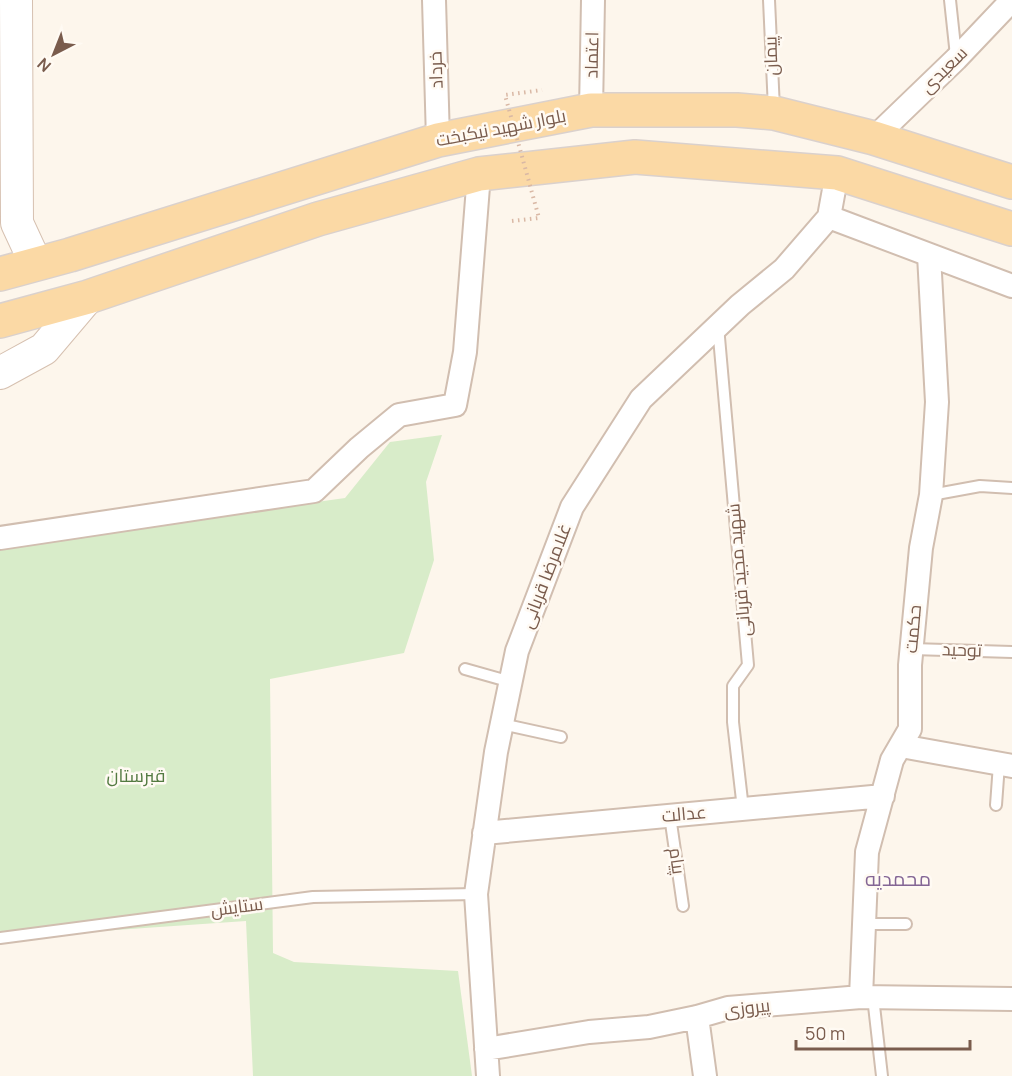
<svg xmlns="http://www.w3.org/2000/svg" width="1012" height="1076" font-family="Manrope,Cairo,sans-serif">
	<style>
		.green { fill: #d8ecc9 }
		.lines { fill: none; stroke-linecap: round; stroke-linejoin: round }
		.lane-casing { stroke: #d1beb0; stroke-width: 14 }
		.street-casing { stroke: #d1beb0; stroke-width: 26 }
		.secondary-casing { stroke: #d6c0b0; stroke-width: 34 }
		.primary-casing { stroke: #dad1cd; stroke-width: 36 }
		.lane { stroke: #fff; stroke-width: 10 }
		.street { stroke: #fff; stroke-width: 22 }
		.secondary { stroke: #fff; stroke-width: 32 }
		.primary { stroke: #fbd9a5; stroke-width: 33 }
		.path-bridge { stroke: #d9b8a5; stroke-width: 4; stroke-dasharray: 1.5 4.5; stroke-linecap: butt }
		.labels { text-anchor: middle; stroke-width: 5; stroke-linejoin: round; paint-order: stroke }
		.street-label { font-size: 18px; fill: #7a5c4d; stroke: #fffaf3 }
		.park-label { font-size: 18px; fill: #537a41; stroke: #fffaf3 }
		.neighbourhood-label { font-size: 20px; fill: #846695; stroke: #fffaf3 }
	</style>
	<rect width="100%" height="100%" fill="#fdf6ec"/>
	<path class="green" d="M442,435L426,482L434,560L404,653L270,679L273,953L294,962L458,971L472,1076H253L246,921L0,938V547L345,498L390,442Z"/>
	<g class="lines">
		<g class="lane-casing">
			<path id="lane" d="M769,0L774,109
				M950,0L956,56
				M718,326L748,665L733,686V722L743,809
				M931,495L980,486L1012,488
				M912,649L1012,652
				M465,669L511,682
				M502,724L561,737
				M996,805L999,764
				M670,816L683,906
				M864,924H906
				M0,938L313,897L476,894
				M873,997L882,1076"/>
		</g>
		<g class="street-casing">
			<path id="street" d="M434,0L438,140
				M591,110L593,0
				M874,138L956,59L1012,0
				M829,217L1012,286
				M0,538L314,491L359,448L399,415L455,405L465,352L479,174
				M901,746L1012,766
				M484,833L883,796
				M861,997L867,852L892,760L910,729V665L921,548L931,495L937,402L929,255
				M697,1017L705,1076
				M486,1049L589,1032L649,1027L697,1017L728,1008L861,997L1012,999
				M488,1076L476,894L496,752L517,651L572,507L641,399L740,305L784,269L829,217L837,173"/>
		</g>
		<g class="secondary-casing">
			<path id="secondary" d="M16,0L17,223L36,264
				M0,373L44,349L88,297"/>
		</g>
		<g class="primary-casing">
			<path id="primary" d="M0,274L70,255L438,140L591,110H737L774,113L874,138L1012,182
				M0,321L88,297L318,219L479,174L635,157L837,173L1012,229"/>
		</g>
		<use href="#lane" class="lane"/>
		<use href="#street" class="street"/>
		<use href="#secondary" class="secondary"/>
		<use href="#primary" class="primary"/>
		<path class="path-bridge" d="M512,221L539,218L505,95L542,90"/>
	</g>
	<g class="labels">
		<g class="street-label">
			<text transform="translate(592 55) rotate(-89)" y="6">اعتماد</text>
			<text transform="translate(771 56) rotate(-92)" y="6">پیمان</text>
			<text transform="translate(436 70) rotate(-92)" y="6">خرداد</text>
			<text transform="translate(944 70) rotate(-45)" y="6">سعیدی</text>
			<text transform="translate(501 128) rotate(-11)" y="6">بلوار شهید نیکبخت</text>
			<text transform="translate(739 570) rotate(-95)" y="6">شهید مجید قربانی</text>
			<text transform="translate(546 576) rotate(-69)" y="6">غلامرضا قربانی</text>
			<text transform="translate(913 629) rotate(-85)" y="6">حکمت</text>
			<text transform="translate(962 650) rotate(2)" y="6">توحید</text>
			<text transform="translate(684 814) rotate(-5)" y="6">عدالت</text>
			<text transform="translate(677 861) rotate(82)" y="6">پیام</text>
			<text transform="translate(237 907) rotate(-7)" y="6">ستایش</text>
			<text transform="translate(747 1008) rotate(-7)" y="6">پیروزی</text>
		</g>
		<g class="park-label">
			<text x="136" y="782">قبرستان</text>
		</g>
		<g class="neighbourhood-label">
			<text x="898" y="886">محمدیه</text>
		</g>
	</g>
	<g transform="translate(54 54) rotate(222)" stroke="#fffaf3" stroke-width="4.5" paint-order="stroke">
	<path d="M0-4.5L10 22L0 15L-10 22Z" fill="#7a5c4d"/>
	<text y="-9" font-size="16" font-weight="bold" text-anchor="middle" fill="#7a5c4d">N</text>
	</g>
	<path d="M796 1040v9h174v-9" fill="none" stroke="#7a5c4d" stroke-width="3"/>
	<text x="805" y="1040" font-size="18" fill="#7a5c4d" stroke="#fffaf3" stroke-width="4.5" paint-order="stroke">50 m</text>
</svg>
